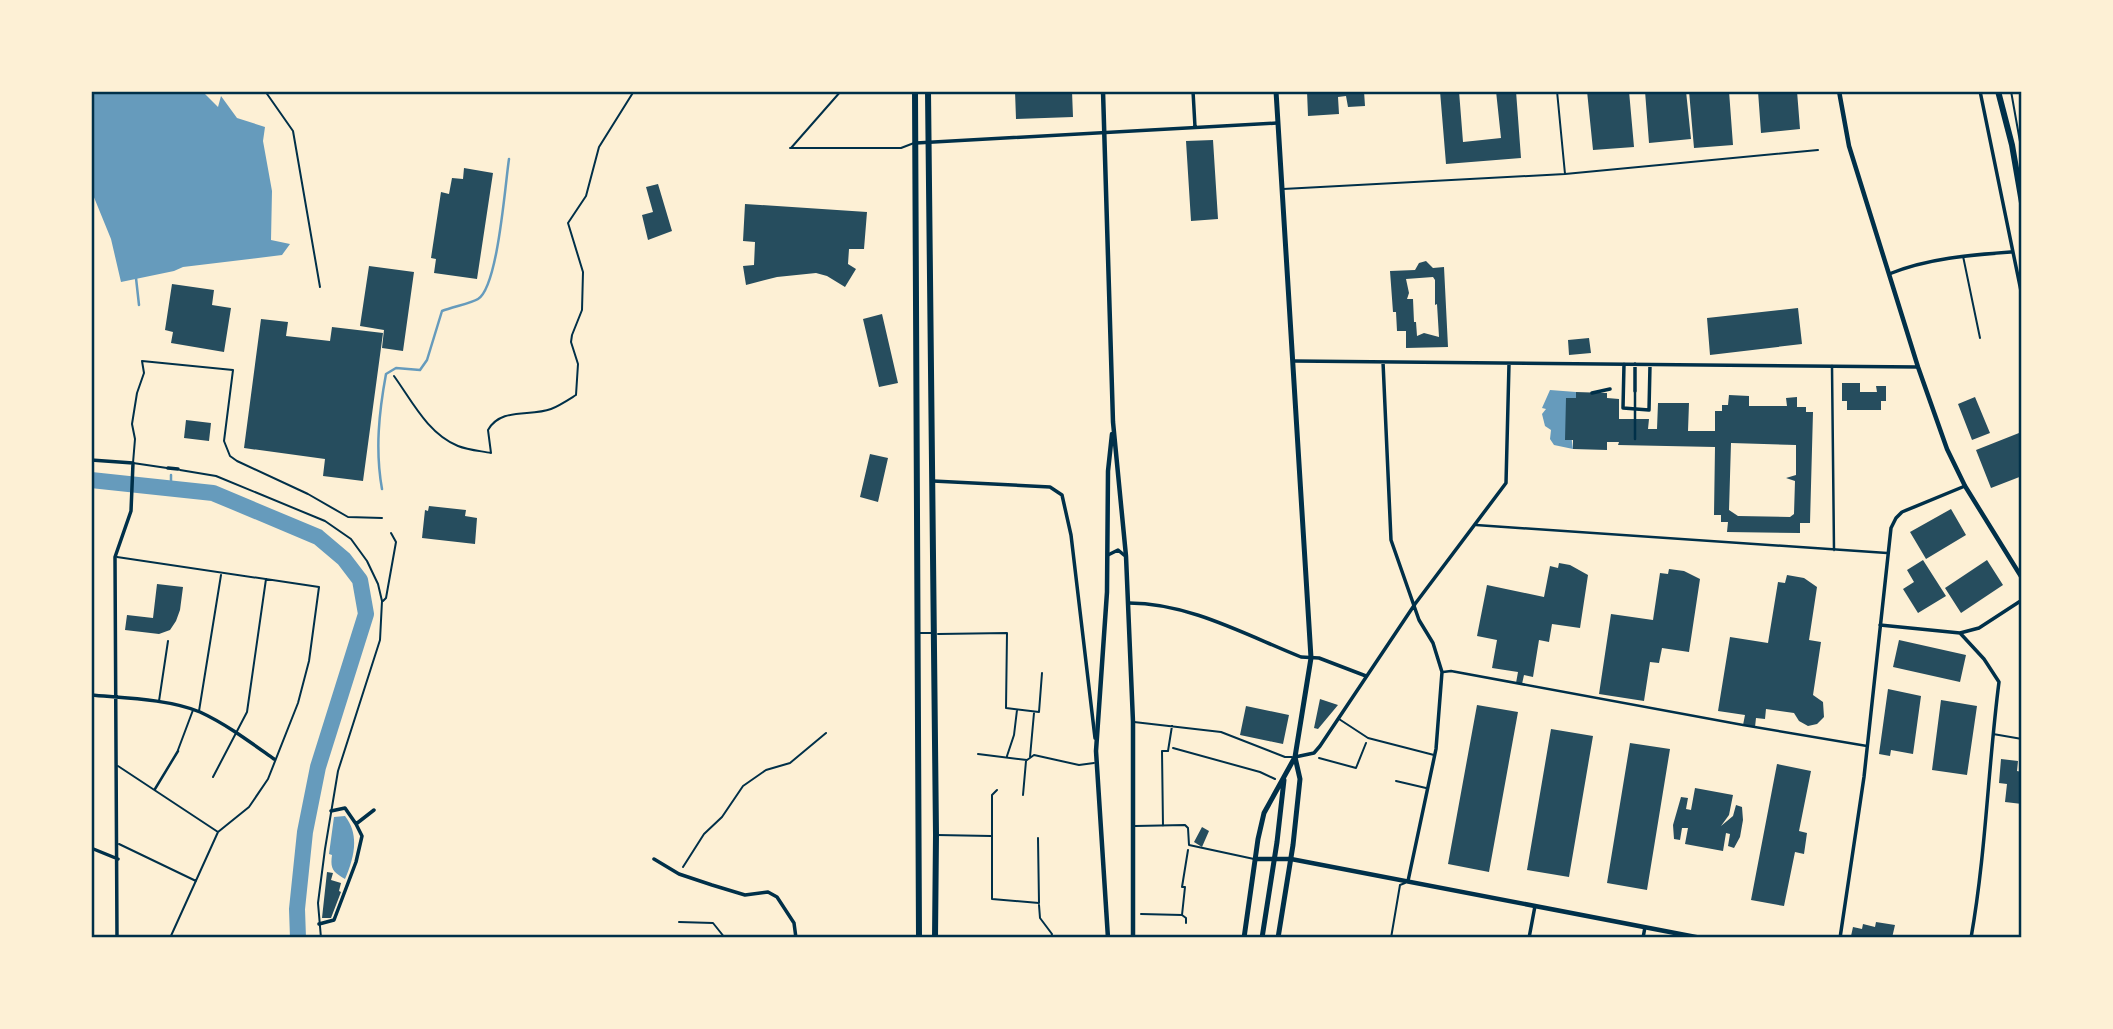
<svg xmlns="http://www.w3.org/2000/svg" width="2113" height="1029" font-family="Bitter,serif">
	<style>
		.water { fill: #669bbc }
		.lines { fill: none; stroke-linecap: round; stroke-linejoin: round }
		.stream { stroke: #669bbc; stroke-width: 2.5 }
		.river { stroke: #669bbc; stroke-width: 16 }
		.building { fill: #264d5e; fill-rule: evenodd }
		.path { stroke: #003049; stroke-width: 2 }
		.service { stroke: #003049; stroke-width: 2 }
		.pedestrian { stroke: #003049; stroke-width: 2.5 }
		.minor { stroke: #003049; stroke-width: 3.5 }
		.tertiary { stroke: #003049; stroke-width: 4.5 }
		.secondary { stroke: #003049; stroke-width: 5 }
		.primary { stroke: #003049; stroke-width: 6 }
		.trunk { stroke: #003049; stroke-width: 6 }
		.neatline { fill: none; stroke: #003049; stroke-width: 2.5 }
	</style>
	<rect width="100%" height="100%" fill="#fdf0d5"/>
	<path class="water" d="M91,91H202L218,107L221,96L237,118L265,127L263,141L272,191L271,240L290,244L282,255L183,267L174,271L121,282L111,239L91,190Z
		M1550,390L1576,392V398H1566L1573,449L1554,445L1550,439L1551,430L1545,426L1542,414L1546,409L1542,408Z
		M345,816C360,835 354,858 345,879C333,872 330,869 332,855L329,854L334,817Z"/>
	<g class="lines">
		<path class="stream" d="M136,278L139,305
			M171,475V488
			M382,489C375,450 379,412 386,374L396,368L420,370L427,360L442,311C452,307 472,303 478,299C498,287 505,185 509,159"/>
		<path class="river" d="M91,480L213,493L318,537L344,559L360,580L366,614L318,767L305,832L297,909L298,938"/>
	</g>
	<path class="building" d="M1015,91H1072L1073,117L1016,119Z
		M1307,91H1364L1365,106L1348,107L1346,96L1338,97L1339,114L1308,116Z
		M1440,91H1459L1463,142L1501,138L1496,91H1516L1521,158L1446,164Z
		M1587,91H1629L1634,147L1593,150Z
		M1645,91H1686L1691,139L1649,143Z
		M1689,91H1729L1733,145L1694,148Z
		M1758,91H1797L1800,129L1761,133Z
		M1213,140L1218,219L1191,221L1186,141Z
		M464,168L493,173L477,279L434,273L436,259L431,258L441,192L449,194L452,178L463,179Z
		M658,184L672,231L648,240L642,215L653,212L646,187Z
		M745,204L867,212L864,249H849L848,264L856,269L845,287L827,276L816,273L777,277L746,285L743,266L754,265L755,242L743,241Z
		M1426,261L1433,268L1444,267L1448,347L1406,348V331H1397L1396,312H1393L1390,271L1415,270L1419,263ZM1433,277L1435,280V305L1437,304L1439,337L1424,333L1417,336L1416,322H1414L1413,299H1407L1409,293L1406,279Z
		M369,266L414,272L403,351L382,348L384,330L360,326Z
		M172,284L214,290L212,305L231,308L224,352L171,343L173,332L165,330Z
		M1798,308L1802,344L1710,355L1707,318Z
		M882,314L898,383L879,387L863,319Z
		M261,319L288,322L286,336L330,341L332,327L383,333L363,481L323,476L325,459L244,448Z
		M1589,338L1591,353L1569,355L1568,340Z
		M1842,383H1860V392H1877L1876,386H1886V401H1881V410H1847V401H1842Z
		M1576,392L1607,393V398L1619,399V419H1649L1648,429H1657L1658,403H1689L1688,431H1715V411H1722V405H1728L1729,395L1749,396V406H1787L1786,398L1797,397V407H1806V412H1813L1810,523H1800V533L1727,532L1728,522H1721V515H1714L1715,447L1618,445L1619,442H1607V450L1573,449V440H1565L1566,398H1576ZM1731,443L1796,445V475L1786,478L1795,481L1794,514L1790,517L1738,516L1729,510Z
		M1975,397L1990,433L1972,440L1958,404Z
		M186,420L211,423L209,441L184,438Z
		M2019,433L2022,440V476L1991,488L1976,450Z
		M870,454L888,458L878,502L860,497Z
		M429,506L466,510L465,516L477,518L475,544L422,538L425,510L428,511Z
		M1951,509L1966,535L1926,559L1910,532Z
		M1923,560L1946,596L1918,613L1903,589L1914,582L1907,570Z
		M1987,560L2003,585L1961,613L1945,588Z
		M1559,563L1570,565L1588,575L1580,628L1552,624L1549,642L1539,640L1533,677L1524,675L1522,684L1516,683L1518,672L1492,668L1497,640L1477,636L1487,585L1544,597L1550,566L1558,568Z
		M1669,569L1684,571L1700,579L1689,652L1662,648L1659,663L1650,662L1644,701L1599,694L1611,614L1653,620L1660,573L1668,574Z
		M1787,575L1804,578L1817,587L1809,640L1821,642L1813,695L1823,702L1824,717L1817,724L1808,726L1799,721L1794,713L1766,709L1765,719L1756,718L1755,727L1743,725L1745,715L1718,711L1730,637L1768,643L1778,582L1785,583Z
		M157,584L183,587L180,610L176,621L170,630L159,634L125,630L127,615L153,618Z
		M1899,640L1966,655L1960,682L1893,667Z
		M1888,689L1921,696L1913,754L1891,750L1890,756L1879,754Z
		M1320,699L1338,705L1318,729L1314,728Z
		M1941,700L1977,706L1967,775L1932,770Z
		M1477,705L1518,712L1489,872L1448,864Z
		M1246,706L1289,715L1283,744L1240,735Z
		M1551,729L1593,736L1569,877L1527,870Z
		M1630,743L1670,749L1647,890L1607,883Z
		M2001,759L2018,761L2017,771L2022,772V804L2005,802L2007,784L1999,783Z
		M1777,764L1811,771L1799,831L1807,833L1804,854L1795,852L1784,906L1751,900Z
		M1695,788L1733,795L1729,815L1721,826L1733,816L1736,805L1742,807L1743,820L1740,837L1734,848L1728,846L1730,834L1726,833L1723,851L1685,844L1688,828H1682L1680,840L1674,839L1673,825L1681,797L1688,798L1686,809L1691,810Z
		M1202,827L1209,831L1202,847L1194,842Z
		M327,872L333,873L331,880L341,883L339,891L341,892L331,918H322Z
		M1876,922L1895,925L1892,938H1856L1851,936L1853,927L1862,929L1863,924L1875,927Z"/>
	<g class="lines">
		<path class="path" d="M265,91L293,131L320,287
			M2011,91L2022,153
			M394,376C412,401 428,434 458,446C468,450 481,451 491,453L488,430C501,407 530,417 551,409C559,406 568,400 576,395L578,364L571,342L572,335L582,310L583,272L568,223L586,196L599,147L634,91
			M1173,748L1260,772L1275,779
			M1319,758L1356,768L1366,743
			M683,867L704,834L722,817L743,786L766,770L790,763L826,733
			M1141,914L1182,915
			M1186,923V918L1182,915L1185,887H1182L1188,850"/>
		<path class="service" d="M1557,91L1565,174
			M790,148H901L914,143
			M791,148L841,91
			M1283,189L1565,174L1818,150
			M1963,256L1980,338
			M167,468L133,463L135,439L132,424L137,393L144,373L142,361L233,370L224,441L230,456L237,461L308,494L348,517L382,518
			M180,470L216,476L325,521L351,539L367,561L378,584L382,601L380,640L338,771L325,849L318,903L321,938
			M117,557L319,587L309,661L298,703L268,779L249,807L218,832L170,938
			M383,601L386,598L396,542L391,533
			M920,633H932
			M938,634L1007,633L1006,708L1039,712L1042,673
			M159,701L168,641
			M199,711L221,575
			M1339,719L1368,738L1434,755
			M1134,722L1221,732L1285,757H1292
			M1993,734L2022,739
			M178,750L193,710
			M978,754L1027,760L1034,755L1079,765L1094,763
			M1007,756L1014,735L1017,710
			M1030,757L1034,713
			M118,766L218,832
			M213,777L247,712L266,579
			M1396,781L1426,788
			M997,790L992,795V899L1039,903L1038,838
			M1023,795L1026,761
			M1135,826L1185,825L1188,828L1189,845L1254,859
			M1163,826L1162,751H1168L1172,726
			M937,835L991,836
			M119,844L196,881
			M1039,905L1040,918L1052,934L1051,938
			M679,922L713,923L725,938
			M1391,938L1400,885L1405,883"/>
		<path class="pedestrian" d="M1832,366L1834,550
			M1635,391V439
			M1476,525L1887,553
			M1443,672L1451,671L1743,725L1867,746
			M155,789L178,751"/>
		<path class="minor" d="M1193,91L1195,127
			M1980,91L2022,296
			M916,143L1277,123
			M1889,274C1928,258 1971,255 2012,252
			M1294,361L1918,367
			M1383,362L1391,540L1419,620L1433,643L1442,672L1436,749L1408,881
			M1624,364L1623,408L1649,410L1650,365
			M1635,364V391
			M1592,393L1610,389
			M91,460L133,463L131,511L115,557L117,938
			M168,468L178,469
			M933,481L1050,487L1062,495L1071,535L1095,738
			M1108,555L1118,550L1124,555
			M1129,603C1189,603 1246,635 1301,657L1319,658L1366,676
			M1880,625L1960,633L1979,628L2022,600
			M1960,633L1984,659L1999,682C1988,767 1986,853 1971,938
			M91,695C124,698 169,699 200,712C226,724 250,742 274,759
			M1295,757L1314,753L1320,746L1415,604L1506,483L1509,364
			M331,811L345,808L356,824L374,810
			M91,848L118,859
			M654,859L679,874L712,885L745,895L768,892L777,897L794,923L796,938
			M319,924L334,920L356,862L362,836L356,824
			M1529,938L1535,906
			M1643,938L1645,927
			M1840,938L1864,777L1891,528L1896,518L1902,512L1965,486"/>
		<path class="tertiary" d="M1103,91L1113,422L1126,556L1133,722V938
			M1839,91L1849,146L1918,367L1947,449L1965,486L2022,578
			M1255,859H1291L1701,938
			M1108,938L1096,751L1107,592L1108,471L1112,434"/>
		<path class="secondary" d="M1244,938L1258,839L1264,813L1295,757L1311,658L1276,91
			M1262,938L1277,842L1284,780
			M1278,938L1293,845L1300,779L1295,757"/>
		<path class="primary" d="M915,91L919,938
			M928,91L936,835L935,938"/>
		<path class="trunk" d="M1998,91L2012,145L2022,203"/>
	</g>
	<rect width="2113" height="1029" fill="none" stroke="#fdf0d5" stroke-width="186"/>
	<rect x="93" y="93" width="1927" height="843" class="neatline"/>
</svg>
